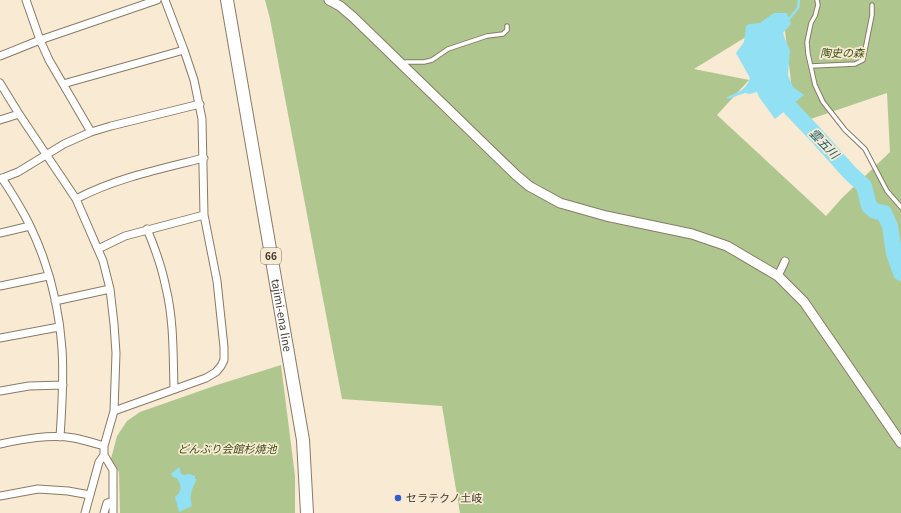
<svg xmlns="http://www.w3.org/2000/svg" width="901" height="513" font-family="Georgia,'Noto Sans JP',serif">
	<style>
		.green { fill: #afc78f; fill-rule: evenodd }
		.water { fill: #92e0f3 }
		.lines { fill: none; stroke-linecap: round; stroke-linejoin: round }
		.stream { stroke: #92e0f3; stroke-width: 2.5 }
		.river { stroke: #92e0f3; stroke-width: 16 }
		.service-casing { stroke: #887b67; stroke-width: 5.5 }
		.minor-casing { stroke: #887b67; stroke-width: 9 }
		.tertiary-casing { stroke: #887b67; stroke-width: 11 }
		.primary-casing { stroke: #887b67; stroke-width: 14 }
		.service { stroke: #fff; stroke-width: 3.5 }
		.minor { stroke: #fff; stroke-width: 7 }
		.tertiary { stroke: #fff; stroke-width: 9 }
		.primary { stroke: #fff; stroke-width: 12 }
		.poi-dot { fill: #315dcd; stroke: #f8ead3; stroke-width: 1.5 }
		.labels { text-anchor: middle; stroke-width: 3.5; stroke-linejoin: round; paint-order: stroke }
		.shield { fill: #f8ead3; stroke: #787062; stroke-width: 1 }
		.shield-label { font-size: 10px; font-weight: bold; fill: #413b32 }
		.park-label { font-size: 11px; font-style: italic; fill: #394f13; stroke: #f8ead3 }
		.street-label { font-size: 11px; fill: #413b32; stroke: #f8ead3 }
		.poi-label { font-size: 11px; fill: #413b32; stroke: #f8ead3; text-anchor: start }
		.water-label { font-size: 12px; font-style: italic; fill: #1b5c69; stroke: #f8ead3 }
	</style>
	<rect width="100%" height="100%" fill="#f8ead3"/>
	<path class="green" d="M265,0H901V513H460L442,406L342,399L270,19ZM783,14L796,124L887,93L890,152L842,198L826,216L717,115L749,80L694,69Z
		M281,365L295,476V513H120L119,472L111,459L117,436L127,421L140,412L217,385Z"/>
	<path class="water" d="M774,13H787L791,24L783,33L785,39L790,50L788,75L793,87L804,95L775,119L759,97L757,92L750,94L745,93L728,99L727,97C739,92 746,90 750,78L736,53L744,42L746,26L749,24L760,23Z
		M179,467L180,469L181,474L184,475C188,474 191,474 195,476V479H197C192,488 189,495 192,506L179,512L175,497C183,491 181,485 177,478L173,477L171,474Z"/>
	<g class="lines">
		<path class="stream" d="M789,19L798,8L799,0"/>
		<path class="river" d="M775,92L816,135L850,173L864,186L869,206L875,211L884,213L890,226L894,253L901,273"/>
		<g class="service-casing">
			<path id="service" d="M817,0L818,5L815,16L811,23L807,42L808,54L815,85L823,102L845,130L865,149L887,191L901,207
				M402,63L407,62H424L432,60L448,49L487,36L503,34L507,30V26
				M811,66L855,64L863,60L872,15V5"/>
		</g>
		<g class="minor-casing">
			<path id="minor" d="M26,0L40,40L49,60L91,132
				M0,56L40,40L157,0
				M0,83L19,114L76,199L103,261L110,289L114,324L116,353L114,411L104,446V455L113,470V513
				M63,84L184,50
				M0,120L19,114
				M2,178C12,194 22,209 30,226C48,263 59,307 62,349C64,378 62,408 60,437
				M0,179L18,172L64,144L91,132L111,126L200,104
				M76,199C116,178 160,169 204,158
				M147,229C155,248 162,268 166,288C174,321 173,356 174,389
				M0,233L30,226
				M98,249L125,236L204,215
				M778,276L785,261
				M0,286L48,276
				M55,301L110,289
				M0,338L59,327
				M0,391L29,386L63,385
				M114,411L206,378L216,372L221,366L224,360V347L217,281L204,215L202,119L194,80L184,50L165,0
				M0,444C24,439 49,434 74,438C84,440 94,443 104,446
				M0,496L38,489L68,491L90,495
				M85,513L99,462L104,455
				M104,513L107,503L113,502"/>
		</g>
		<g class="tertiary-casing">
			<path id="tertiary" d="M329,0L340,6L353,17L516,175L529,186L560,203L606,216L692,234L727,246L778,276L804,302L901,443"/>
		</g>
		<g class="primary-casing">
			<g id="primary">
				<path id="s1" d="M227,0L303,440L307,513"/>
			</g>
		</g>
		<use href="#service" class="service"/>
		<use href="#minor" class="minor"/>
		<use href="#tertiary" class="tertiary"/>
		<use href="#primary" class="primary"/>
	</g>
	<circle class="poi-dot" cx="398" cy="498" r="4"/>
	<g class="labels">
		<rect class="shield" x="261" y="248" width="20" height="16" rx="3"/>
		<g class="shield-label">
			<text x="271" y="260">66</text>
		</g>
		<g class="park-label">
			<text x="842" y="57">陶史の森</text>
			<text x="227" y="453">どんぶり会館杉焼池</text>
		</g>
		<g class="street-label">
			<text dy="4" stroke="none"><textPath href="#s1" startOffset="320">tajimi-ena line</textPath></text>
		</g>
		<g class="poi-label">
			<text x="406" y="502">セラテクノ土岐</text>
		</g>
		<g class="water-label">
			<text transform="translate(824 144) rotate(46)" y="4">雲五川</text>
		</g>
	</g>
</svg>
